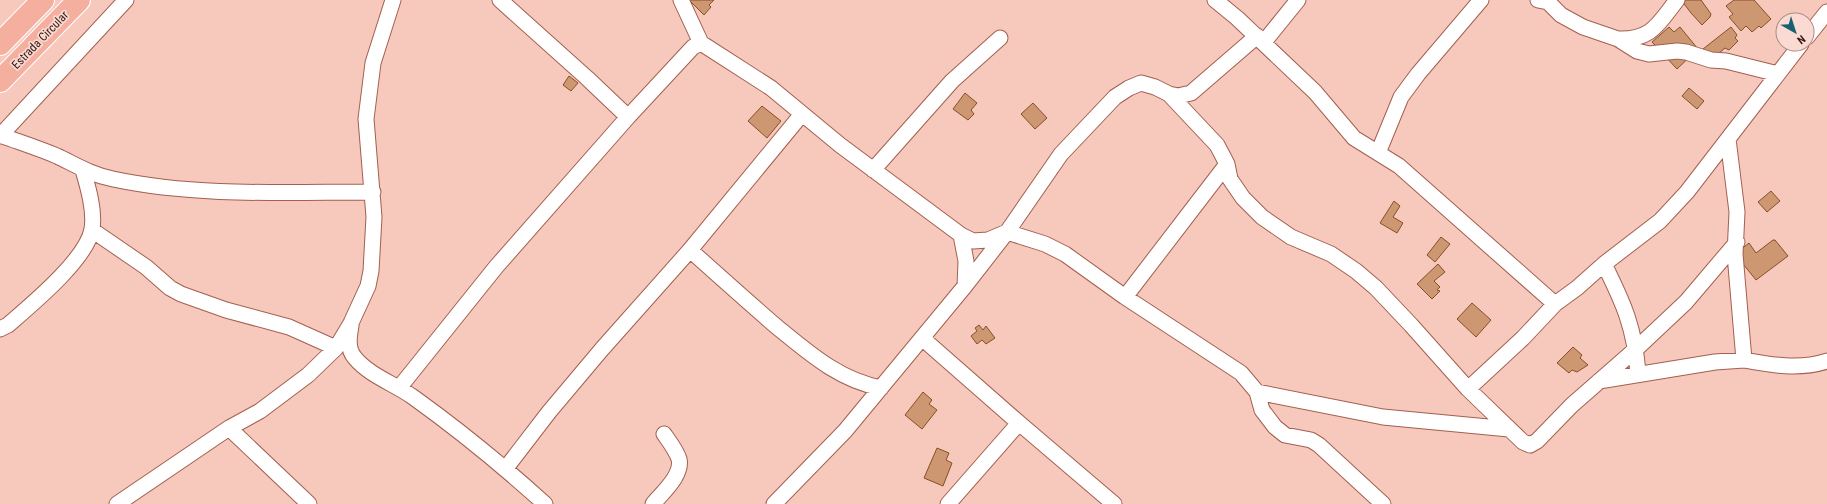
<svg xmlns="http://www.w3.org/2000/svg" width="1827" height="504" font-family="'Roboto Condensed',sans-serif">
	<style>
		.building { fill: #cd9772; stroke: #864f26 }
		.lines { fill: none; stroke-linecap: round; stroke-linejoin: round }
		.minor-casing { stroke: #a35f4f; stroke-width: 17 }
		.primary-casing { stroke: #fff; stroke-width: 24 }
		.minor { stroke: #fff; stroke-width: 15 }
		.primary { stroke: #f4af9e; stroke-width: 22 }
		.labels { text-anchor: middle; stroke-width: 3.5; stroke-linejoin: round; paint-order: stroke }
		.street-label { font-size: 12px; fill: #331711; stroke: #fadad2 }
	</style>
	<rect width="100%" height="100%" fill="#f7c9bd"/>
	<path class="building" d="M689,0H714L709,5L711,7L704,15Z
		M1684,0H1701L1711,14L1710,17L1702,25L1691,13L1682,1Z
		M1734,0H1754L1771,19L1761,28L1759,26L1752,32L1746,26L1741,31L1729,17L1733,14L1726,6Z
		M1669,27L1674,32L1680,27L1698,49L1677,69L1652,42Z
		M1731,27L1737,35L1735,38L1738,41L1729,50L1725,48L1711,60L1703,49Z
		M569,76L578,83L571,91L563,85Z
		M1689,88L1704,101L1697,109L1682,96Z
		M965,93L977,103L971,110L974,114L968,120L953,109Z
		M1033,103L1047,118L1035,129L1021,114Z
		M762,106L781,121L767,138L748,121Z
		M1771,191L1780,201L1767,212L1758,202Z
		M1394,201L1400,206L1393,217L1403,223L1397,233L1380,223Z
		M1441,237L1450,244L1435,262L1427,255Z
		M1773,240H1775L1788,256L1756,280L1735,254L1749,243L1756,253Z
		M1438,264L1445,272L1434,281L1440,287L1437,290L1440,291L1432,299L1417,284Z
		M1472,303L1491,320L1476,337L1457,319Z
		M979,325L983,330L986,326L995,338L986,344L982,340L977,344L971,336L977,331L975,328Z
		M1573,347L1582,355L1580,358L1588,365L1577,372L1572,370L1569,373L1557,363Z
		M923,392L932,400L929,404L937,410L922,429L905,415Z
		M937,448L949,453L946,460L952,463L943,486L924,478Z"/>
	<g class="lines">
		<g class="minor-casing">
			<path id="minor" d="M500,0L587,78L628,117L693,47L701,43
				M681,0L701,43L771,88L840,145L961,235L973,241L988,240L1007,232L1045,244L1065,254L1125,297L1241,373L1257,392L1262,410L1275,427L1285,435L1311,440L1319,445L1383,504
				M1215,0L1237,18L1315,92L1354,138L1399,166L1555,304
				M1538,0L1548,2L1561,15L1583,27L1618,39L1637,51L1649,54L1677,51L1686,52L1711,60L1726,61L1778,74
				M1807,37L1827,12
				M1618,39C1652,40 1658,24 1677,0
				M1264,42L1298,0
				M1169,94L1217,145L1227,164L1230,179L1243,198L1262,217L1291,237L1331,254L1356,271L1376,288L1411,325L1468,389L1523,442L1530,445L1537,441L1572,405L1636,349L1686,302L1737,242
				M0,135C19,142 38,148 57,156C76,165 92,175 113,179C198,197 287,192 373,192
				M0,136L126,0
				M1728,139L1737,212L1735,254L1744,360C1771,365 1800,370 1827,361
				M1378,153L1401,97L1418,74L1481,0
				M873,170L952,81L1000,38
				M92,230L146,267L170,288L181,294L226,310L289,327L336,348
				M961,235L966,261L965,286
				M690,250C719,276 748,302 777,327C809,353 839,380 881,388
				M1604,264C1624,304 1635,329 1638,374
				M1125,297L1227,164
				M351,326C349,337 347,349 355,358C370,376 395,384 413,397C459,430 503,466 545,504
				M0,329L8,325C31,305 87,259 92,229C95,211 88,187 83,170
				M922,338L1019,423L948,504
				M1599,381L1715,362L1744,360
				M399,388L496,267L628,117
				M1468,389L1523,338L1555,304L1577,288L1604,264L1660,221L1687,192L1801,44
				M1257,392L1383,417L1509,429
				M1019,423L1114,504
				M229,428L309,504
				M506,468L549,412L602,349L690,250L802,114
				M117,504L229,428L260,411L308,375L336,348L351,323L368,286L371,271L374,217L366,119L373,63L393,0
				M653,504C662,493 683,475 679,459C676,450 669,441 664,434
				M774,504L845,431L965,286L1007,232L1061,154L1115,97L1129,88L1141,83L1155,87L1169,94L1178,96L1191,93L1257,36"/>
		</g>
		<g class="primary-casing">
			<path id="primary" d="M0,44L43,0
				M0,81L79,0"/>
		</g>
		<use href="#minor" class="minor"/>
		<use href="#primary" class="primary"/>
	</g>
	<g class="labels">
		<g class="street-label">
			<text transform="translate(40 40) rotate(-46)" y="4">Estrada Circular</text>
		</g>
	</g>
	<g transform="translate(1795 32) rotate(141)"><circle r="19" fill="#fadad2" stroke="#aa8c85"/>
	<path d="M0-3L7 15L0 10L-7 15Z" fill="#17606f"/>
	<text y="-6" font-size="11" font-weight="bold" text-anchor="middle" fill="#331711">N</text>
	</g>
</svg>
